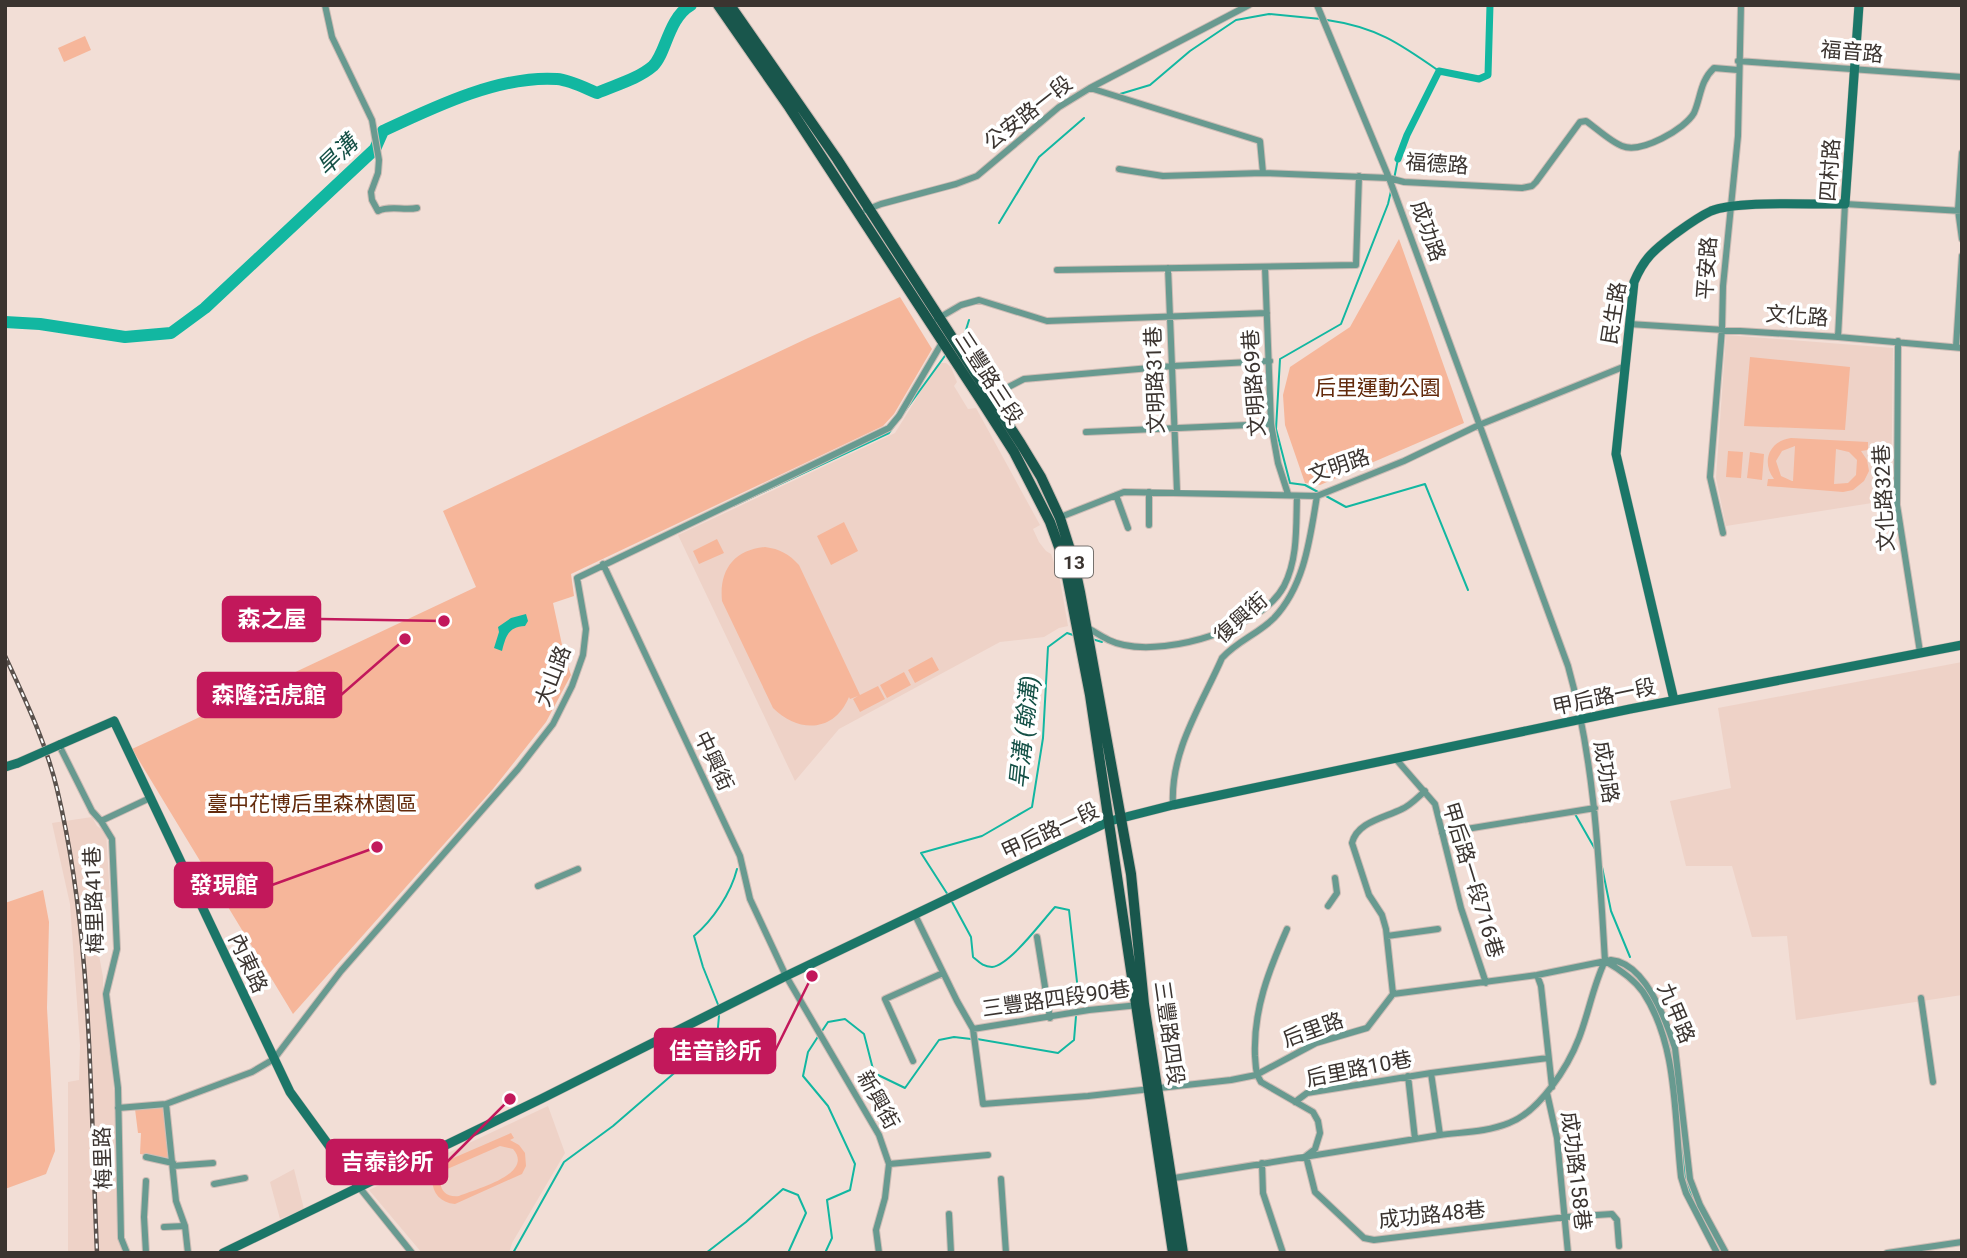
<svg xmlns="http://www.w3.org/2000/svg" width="1967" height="1258" font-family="Roboto,'Noto Sans TC',sans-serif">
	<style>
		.built { fill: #eed2c7 }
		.green { fill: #f6b69a; fill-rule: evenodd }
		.water { fill: #12b7a1 }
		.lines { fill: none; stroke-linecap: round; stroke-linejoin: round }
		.stream { stroke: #12b7a1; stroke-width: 2 }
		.canal { stroke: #12b7a1; stroke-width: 7 }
		.river { stroke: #12b7a1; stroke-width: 12 }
		.street-casing { stroke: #cdbcb5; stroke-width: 8 }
		.secondary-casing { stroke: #cdbcb5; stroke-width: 10 }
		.primary-casing { stroke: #cdbcb5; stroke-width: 12 }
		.street { stroke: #689a90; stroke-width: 6 }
		.secondary { stroke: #1b7668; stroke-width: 9 }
		.primary { stroke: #19564c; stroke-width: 10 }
		.rail-casing { stroke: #5b524d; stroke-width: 4.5 }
		.rail { stroke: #fff; stroke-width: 2; stroke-dasharray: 5; stroke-linecap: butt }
		.secondary-bridge-casing { stroke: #cdbcb5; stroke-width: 10; stroke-linecap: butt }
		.secondary-bridge { stroke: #1b7668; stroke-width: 9 }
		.labels { text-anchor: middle; stroke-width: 7; stroke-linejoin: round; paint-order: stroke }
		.shield { fill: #fff; stroke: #76716e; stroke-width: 2 }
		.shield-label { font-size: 19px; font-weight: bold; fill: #3b3430 }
		.street-label { font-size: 21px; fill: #3b3430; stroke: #fff }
		.park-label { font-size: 21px; fill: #632a0b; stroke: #fff }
		.water-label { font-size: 23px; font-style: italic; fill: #145046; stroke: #fff }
		.leader { fill: none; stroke: #c2185b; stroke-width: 2.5 }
		.callout-dot { fill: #c2185b; stroke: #fff; stroke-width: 2.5 }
		.callout { fill: #c2185b; stroke: #c2185b; stroke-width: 2.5 }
		.callout-label { font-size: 23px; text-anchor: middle; font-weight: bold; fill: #fff }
	</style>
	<rect width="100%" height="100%" fill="#f2ded6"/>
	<path class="built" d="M1726,335L1893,348L1891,500L1726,526L1716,478Z
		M941,363H946L951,367L957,382L954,386L968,409L976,408L1040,525L1033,529L1039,542L1046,551L1051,554L1060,580L1068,626L1059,628L1044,637L1000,642L839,729L795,781L678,535L895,433L937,365Z
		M1962,662V995L1796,1020L1787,936L1752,937L1732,866H1686L1670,801L1731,788L1718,708Z
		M92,817L97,826L106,832L110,897L98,900L99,955L103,977V996L109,1034L114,1093L122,1253H68V1082L79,1080L80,1045L70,904L52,823Z
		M548,1106L565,1153L512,1243L509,1253H422L369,1190Z
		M294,1169L304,1209L280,1219L270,1182Z"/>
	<path class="green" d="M85,36L91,50L64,62L58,48Z
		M1399,239L1464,423L1320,485L1305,483L1285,425L1283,395L1290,367L1350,327Z
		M900,297L932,349L894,414L883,426L571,574L574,596L553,603L564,654L571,675L546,722L493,789L293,1014L132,749L476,587L443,511L808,338Z
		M1750,357L1850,367L1845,430L1744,426Z
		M1791,438L1868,442V450L1861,451L1867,460L1869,471L1864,481L1853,490L1843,492L1767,486L1768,479H1774C1761,462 1769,441 1791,438ZM1795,446L1793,481H1792L1781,476L1776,461L1782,451ZM1836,449L1849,452L1857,460L1856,475L1848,483L1834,484Z
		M1728,451L1743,452L1741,478L1726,477Z
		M1750,452L1764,454L1762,480L1747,478Z
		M844,522L858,551L831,565L817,536Z
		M717,539L724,553L699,564L693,551Z
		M765,547C780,549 789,554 799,565L860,695L878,686L885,699L860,712L853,699L858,696L850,699L849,697C834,733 798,733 773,708L722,601C719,570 734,550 765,547Z
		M932,657L939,670L915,683L908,670Z
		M904,672L911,685L887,698L880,685Z
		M43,890L49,922L47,1008L55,1151L46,1174L5,1189V903Z
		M164,1108L169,1158L140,1154L141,1133H138L135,1109Z
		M511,1133L514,1138L510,1140L519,1145L525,1153L526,1166L522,1174L455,1204C438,1202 430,1190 433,1174L422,1178L421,1172ZM500,1146L513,1149C535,1174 476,1189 459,1196C441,1198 436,1183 445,1170Z"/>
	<path class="water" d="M526,614L528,621L525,626C508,627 506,636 502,651L494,648L499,632L498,627L511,618Z"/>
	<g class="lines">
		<path class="stream" d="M1327,20C1376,27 1399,43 1439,71
			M1120,94L1150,85L1190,51L1236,20L1269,14L1321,19
			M1394,179L1398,159
			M999,223L1039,157L1084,118
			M960,339L965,333L969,320
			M1318,492L1305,485L1290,483L1276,429L1280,359L1341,324L1388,204L1391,191
			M1326,496L1346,507L1425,484L1468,590
			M733,506L889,433L947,353
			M1092,639L1102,642
			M1575,814L1595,849
			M1602,867L1611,911L1630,957
			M948,895L921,853L982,836L1032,807L1043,738L1048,647L1067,633L1073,635
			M951,900L971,937L973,957C979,962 983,967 992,967C1010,965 1042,921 1055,907L1069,910L1078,991L1077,1010
			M719,1007L703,967L694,936C713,920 731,893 737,869
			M822,1031L828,1022L845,1019L864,1034L874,1073L905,1088L939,1040L954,1037L971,1039
			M819,1035L808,1052L803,1076L828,1106L855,1164L850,1190L827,1200L832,1238L825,1253
			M1666,1035L1673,1063
			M977,1039L1058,1053L1074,1040L1076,1016
			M1681,1133L1685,1178L1692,1197
			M1700,1214L1722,1253
			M513,1253L564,1162L613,1126L687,1062L716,1049L719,1016
			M706,1253L746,1222L783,1189L798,1195L806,1213L788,1253"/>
		<path class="canal" d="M1398,159L1407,135L1439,71L1479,79L1488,75L1490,5"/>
		<path class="river" d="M5,322L40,324L125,337L171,333L205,308L375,149L383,131C434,107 500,75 557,79C570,80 585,88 597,93C615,85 638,79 653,66C666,54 668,18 691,5"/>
		<g class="street-casing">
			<path id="street" d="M325,5L332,37L372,120L379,160L378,173L371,192L372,200L378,211C391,205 404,211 417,208
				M1738,61L1962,77
				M1090,88L1260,141L1263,173L1389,178L1404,182L1522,188L1532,186L1536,182L1580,122L1586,121C1596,128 1611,142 1622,146C1641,154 1685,129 1694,113C1701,97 1700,81 1714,68L1738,70
				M1962,153L1958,210L1962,239
				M1119,169L1163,176L1263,173
				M866,210L881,204L956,184L977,176L1059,107L1090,88L1249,5
				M1265,267L1271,424L1278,463L1288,494
				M1168,268L1177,491
				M1057,270L1356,265L1359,176
				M937,319L961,305L979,300L1047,321L1267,313
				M1629,324L1838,337L1962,348
				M1838,337L1845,204L1962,211
				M1898,341L1897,505L1920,652
				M1956,347L1962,256
				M989,397L1024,379L1173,366L1270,361
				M1086,432L1271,424
				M1149,492V525
				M1116,495L1128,528
				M1058,518L1124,492L1317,496L1404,461L1479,425L1623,367
				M1723,533L1710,477L1722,329L1723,286L1738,136L1741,5
				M603,564L740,856L750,899L786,976L879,1135L889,1164L885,1198L876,1230L879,1253
				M1086,627C1099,634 1108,642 1124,645C1169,655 1261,629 1284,586C1298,559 1296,526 1297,496
				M59,745L92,811L101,821L112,839L117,949L106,994L118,1088L121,1238L127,1253
				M1395,758L1435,804L1461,908L1486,983
				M1173,805C1170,751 1201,706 1222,658C1237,641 1258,634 1274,618C1305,585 1310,538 1317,496
				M101,821L150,798
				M1442,833L1595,808
				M538,886L578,869
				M1328,906L1337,893L1335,878
				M915,915L957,1001L973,1029L983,1104L1088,1096L1231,1080L1256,1075L1316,1043L1367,1028L1393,994L1386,929L1382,915L1369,895L1352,843C1357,822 1384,818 1402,809C1411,805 1418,797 1425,791
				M1287,929C1269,970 1253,1010 1255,1056C1256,1066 1255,1073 1261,1082L1313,1112L1318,1121L1320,1133L1315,1149L1306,1156L1315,1192L1364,1238L1374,1240L1566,1217L1612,1214L1617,1220L1619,1246
				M1387,936L1438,929
				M1037,937L1050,1018
				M1605,961C1619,969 1633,978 1643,992C1678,1045 1674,1116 1681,1177L1686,1193L1717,1253
				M1537,975L1541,986L1552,1087
				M1393,994L1537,975L1611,960C1645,963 1666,1020 1675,1048L1690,1179L1700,1205L1726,1253
				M1921,998L1933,1082
				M973,1029L1089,1010L1139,1005
				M913,1061L885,999L943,973
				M1431,1073L1440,1135
				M1408,1076L1415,1139
				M1547,1093L1557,1138L1568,1253
				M1295,1102L1307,1093L1431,1073L1548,1058
				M118,1108L166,1104
				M146,1157L173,1163
				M1262,1163L1263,1193L1283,1253
				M889,1164L988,1155
				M173,1166L213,1163
				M1001,1179L1006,1253
				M1168,1179L1440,1135C1463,1132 1487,1132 1509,1123C1539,1112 1568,1067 1579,1038C1589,1012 1593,986 1605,961C1599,862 1595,762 1568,666L1389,178L1317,5
				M214,1184L245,1178
				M359,1187L412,1253
				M949,1214L951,1253
				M164,1227L185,1226
				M146,1253L144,1217L146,1181
				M188,1253L185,1226L176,1201L166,1104L252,1072L274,1059L341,971L518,769L553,724L572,686L583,655L586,629L577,578L889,428L899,416L943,341
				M1887,1253L1962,1242"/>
		</g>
		<g class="secondary-casing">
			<path id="secondary" d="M1674,700L1616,454L1634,282C1644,258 1654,250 1675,234C1686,226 1698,217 1711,211C1738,200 1812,205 1845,204L1859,5
				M59,745L114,721L290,1092L359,1187
				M5,767L18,763
				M223,1253L541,1099L786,976L1110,821L1173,805L1630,709L1962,645"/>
		</g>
		<g class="primary-casing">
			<path id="primary" d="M718,5L789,107L982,402L1014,452L1050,522L1064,561L1090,695L1173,1253
				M730,5L837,159L1021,444L1041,477L1060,518L1073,559L1080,592L1131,874L1144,1004L1183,1253"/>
		</g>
		<use href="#street" class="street"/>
		<use href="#secondary" class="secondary"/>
		<use href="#primary" class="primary"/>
		<g class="rail-casing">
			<path id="rail" d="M5,656C25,699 46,743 57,789C93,939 90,1100 97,1253"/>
		</g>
		<use href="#rail" class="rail"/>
		<g class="secondary-bridge-casing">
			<path id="secondary-bridge" d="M18,763L59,745"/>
		</g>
		<use href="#secondary-bridge" class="secondary-bridge"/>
	</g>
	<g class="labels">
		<rect class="shield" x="1055" y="546.5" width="38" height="31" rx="5"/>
		<g class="shield-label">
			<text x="1074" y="569">13</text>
		</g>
		<g class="street-label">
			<text transform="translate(1852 52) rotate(5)" y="7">福音路</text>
			<text transform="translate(1028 113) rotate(-38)" y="7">公安路一段</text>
			<text transform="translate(1437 164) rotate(4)" y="7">福德路</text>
			<text transform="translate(1830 170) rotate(-86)" y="7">四村路</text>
			<text transform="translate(1428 231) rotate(70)" y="7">成功路</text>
			<text transform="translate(1707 268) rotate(-86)" y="7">平安路</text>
			<text transform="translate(1614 313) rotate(-81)" y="7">民生路</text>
			<text transform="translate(1797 316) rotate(4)" y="7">文化路</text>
			<text transform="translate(989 378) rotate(57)" y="7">三豐路三段</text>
			<text transform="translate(1155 380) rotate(-92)" y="7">文明路31巷</text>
			<text transform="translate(1254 383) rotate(-94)" y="7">文明路69巷</text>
			<text transform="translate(1339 466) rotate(-19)" y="7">文明路</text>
			<text transform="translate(1884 498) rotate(-93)" y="7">文化路32巷</text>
			<text transform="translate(1241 618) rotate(-42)" y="7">復興街</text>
			<text transform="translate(553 676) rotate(-69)" y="7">大山路</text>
			<text transform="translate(1604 697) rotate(-12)" y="7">甲后路一段</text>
			<text transform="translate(714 761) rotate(65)" y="7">中興街</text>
			<text transform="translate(1606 772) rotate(81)" y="7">成功路</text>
			<text transform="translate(1050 831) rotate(-25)" y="7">甲后路一段</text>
			<text transform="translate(1473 880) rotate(73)" y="7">甲后路一段716巷</text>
			<text transform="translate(94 900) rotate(-92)" y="7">梅里路41巷</text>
			<text transform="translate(248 963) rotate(65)" y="7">內東路</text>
			<text transform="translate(1056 999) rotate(-8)" y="7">三豐路四段90巷</text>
			<text transform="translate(1676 1013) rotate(67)" y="7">九甲路</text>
			<text transform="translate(1313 1030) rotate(-20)" y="7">后里路</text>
			<text transform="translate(1169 1033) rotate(82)" y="7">三豐路四段</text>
			<text transform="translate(1359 1069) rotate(-11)" y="7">后里路10巷</text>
			<text transform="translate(878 1100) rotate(61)" y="7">新興街</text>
			<text transform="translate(103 1158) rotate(-92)" y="7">梅里路</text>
			<text transform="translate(1576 1171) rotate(83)" y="7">成功路158巷</text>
			<text transform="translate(1432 1215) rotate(-6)" y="7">成功路48巷</text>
		</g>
		<g class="park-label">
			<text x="1378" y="395">后里運動公園</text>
			<text x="312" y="811">臺中花博后里森林園區</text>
		</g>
		<g class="water-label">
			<text transform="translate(337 155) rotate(-44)" y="8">旱溝</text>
			<text transform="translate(1024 732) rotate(-84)" y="8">旱溝 (翰溝)</text>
		</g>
	</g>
	<path class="leader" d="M444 621L320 619M405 639L341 695M377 847L272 885M812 976L775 1051M510 1099L447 1162"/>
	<g class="callout-dot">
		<circle cx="444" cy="621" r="7"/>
		<circle cx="405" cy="639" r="7"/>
		<circle cx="377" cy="847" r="7"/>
		<circle cx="812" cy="976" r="7"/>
		<circle cx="510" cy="1099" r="7"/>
	</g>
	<g class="callout">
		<rect x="223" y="597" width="97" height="44" rx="7"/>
		<rect x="198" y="673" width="143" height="44" rx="7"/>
		<rect x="175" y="863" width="97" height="44" rx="7"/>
		<rect x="655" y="1029" width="120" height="44" rx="7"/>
		<rect x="327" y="1140" width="120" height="44" rx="7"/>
	</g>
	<g class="callout-label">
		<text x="272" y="627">森之屋</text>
		<text x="269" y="703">森隆活虎館</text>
		<text x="224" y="893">發現館</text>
		<text x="715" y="1059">佳音診所</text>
		<text x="387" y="1170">吉泰診所</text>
	</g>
	<rect width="1967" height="1258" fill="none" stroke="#3b3430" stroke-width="14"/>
</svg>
